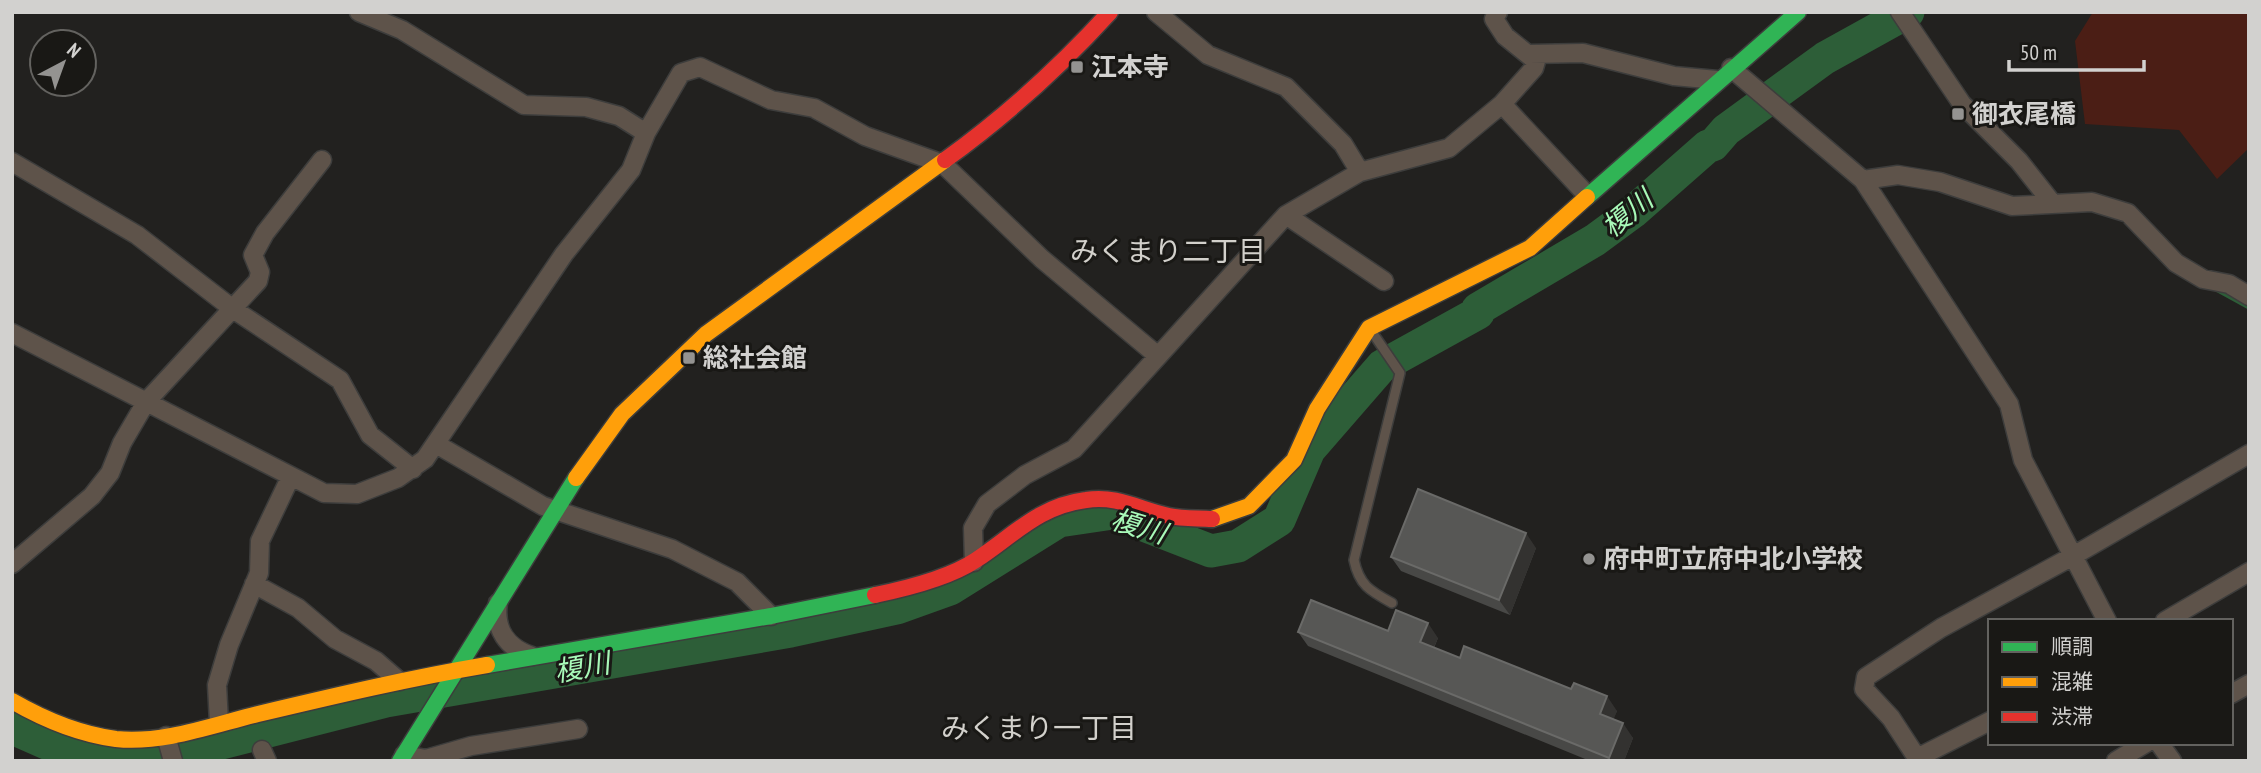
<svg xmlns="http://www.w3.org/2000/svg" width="2261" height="773" font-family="'PT Sans Narrow','Noto Sans JP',sans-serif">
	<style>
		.green { fill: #4b1e15 }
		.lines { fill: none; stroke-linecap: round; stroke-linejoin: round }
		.stream { stroke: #2d5e38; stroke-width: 5 }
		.river { stroke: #2d5e38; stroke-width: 33 }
		.lane-casing { stroke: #3d3d3c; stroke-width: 12 }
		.street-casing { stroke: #3d3d3c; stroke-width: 21 }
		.fast-casing { stroke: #3d3d3c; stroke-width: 19 }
		.slow-casing { stroke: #3d3d3c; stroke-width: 19 }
		.jam-casing { stroke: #3d3d3c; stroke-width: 19 }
		.lane { stroke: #5e534a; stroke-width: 9 }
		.street { stroke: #5e534a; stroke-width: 18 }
		.fast { stroke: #30b455; stroke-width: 16 }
		.slow { stroke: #ff9f0a; stroke-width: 16 }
		.jam { stroke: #e5322d; stroke-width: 16 }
		.wall { fill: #484846 }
		.shaded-wall { fill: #333230 }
		.building { fill: #575755; stroke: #6a6a68; stroke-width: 2 }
		.poi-dot { fill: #949391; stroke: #191815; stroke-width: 2.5 }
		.labels { text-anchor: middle; stroke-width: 6; stroke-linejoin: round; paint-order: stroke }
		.poi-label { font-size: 26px; font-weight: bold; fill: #d2d1cf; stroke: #191815; text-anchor: start }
		.water-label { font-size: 28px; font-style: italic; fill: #a8f9b8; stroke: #191815 }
		.neighbourhood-label { font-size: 28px; fill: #d2d0cb; stroke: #191815 }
	</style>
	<rect width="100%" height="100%" fill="#22211f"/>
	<path class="green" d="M2093,12H2249V148L2217,179L2179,130L2085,124L2075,41Z"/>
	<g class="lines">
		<path class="stream" d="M2218,290L2249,307"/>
		<path class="river" d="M12,728L69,753L106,761
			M120,761L194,750L386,701L791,631L897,608L950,589L1059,521L1113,513L1211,551L1238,546L1279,520L1309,450L1382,366L1478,313V309L1595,240L1633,212L1708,146L1713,145L1726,130L1825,58L1908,12"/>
		<g class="lane-casing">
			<path id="lane" d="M1370,329L1400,373L1354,560C1359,585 1370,591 1392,603"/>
		</g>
		<g class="street-casing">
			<path id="street" d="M359,12L402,30L524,105L586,107L619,116L646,133
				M1156,12L1208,55L1286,87L1343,144L1360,172
				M1900,12L1962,104L2019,161L2053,204
				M1530,54L1583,53L1674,76L1717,80
				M1731,68L1863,180L2009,404L2023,460L2107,621
				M1502,104L1587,195
				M12,162L137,235L233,309L340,380L370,435L413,469
				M1863,180L1898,175L1940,182L2012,206L2092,202L2128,213L2176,263L2203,279L2229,284L2249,296
				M1286,215L1384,281
				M12,333L324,493L357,494L398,478L425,459L564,254L631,170L646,133L681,73L700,67L771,100L814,108L865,136L943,164L1042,259L1158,356
				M436,444L543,506L672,549L737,582L771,616
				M974,562L973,528L987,504L1025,475L1074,449L1286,215L1360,172L1449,148L1502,104L1534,68L1536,61L1505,36L1494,19L1498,12
				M12,564L92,496L110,473L122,443L146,402L258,281L260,272L253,255L265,233L322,160
				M254,584L298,608L335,639L376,661L399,681
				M498,603C494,629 507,648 532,656
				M2165,621L2249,572
				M2231,694L2249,684
				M219,723L217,685L229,645L259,573L260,541L291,476
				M166,736L173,761
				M2159,743L2172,761
				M262,750L267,761
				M404,755L426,759L471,746L578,729
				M1917,758L1990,721
				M1919,761L1891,718L1864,689L1866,677L1941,628L2073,556L2249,454
				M2116,761L2146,743"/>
		</g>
		<g class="fast-casing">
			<path id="fast" d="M1587,197L1798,12
				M487,665L771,616L875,595
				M400,761L576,478"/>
		</g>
		<g class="slow-casing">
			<path id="slow" d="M576,478L622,414L706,334L945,160
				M1212,519L1249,506L1294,460L1317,409L1369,328L1530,248L1587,197
				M12,701C45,720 78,734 116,739C163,744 213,725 258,714C334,696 410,678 487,665"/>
		</g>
		<g class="jam-casing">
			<path id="jam" d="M945,160C1006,116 1059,68 1110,12
				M875,595C904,589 951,577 976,560C1014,535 1039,506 1086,500C1118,495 1140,510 1169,516C1183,519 1198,518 1212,519"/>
		</g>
		<use href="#lane" class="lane"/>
		<use href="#street" class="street"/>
		<use href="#fast" class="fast"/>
		<use href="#slow" class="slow"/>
		<use href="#jam" class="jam"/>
	</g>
	<path class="wall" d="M1536,548L1510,615L1401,571L1391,557Z
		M1388,631L1438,638L1434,648L1460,658L1617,711L1613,719L1633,738L1624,761H1590L1308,646L1298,632Z"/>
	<path class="shaded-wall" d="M1526,533L1536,548L1510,615L1499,600Z
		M1428,623L1438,638L1430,656L1420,642Z
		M1607,696L1617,711L1610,728L1600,714Z
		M1623,723L1633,738L1624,761H1611L1609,758Z"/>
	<path class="building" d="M1418,489L1526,533L1499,600L1391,557Z
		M1311,600L1388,631L1396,610L1428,623L1420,642L1460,658L1464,646L1571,689L1574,683L1607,696L1600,714L1623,723L1609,758L1298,632Z"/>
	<g class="poi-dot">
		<rect x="1070" y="60" width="14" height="14" rx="3.5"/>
		<rect x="1951" y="107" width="14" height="14" rx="3.5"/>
		<rect x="682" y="351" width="14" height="14" rx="3.5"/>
		<circle cx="1589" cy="559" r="7"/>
	</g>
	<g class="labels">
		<g class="poi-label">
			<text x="1091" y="76">江本寺</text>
			<text x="1972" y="123">御衣尾橋</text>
			<text x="703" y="367">総社会館</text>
			<text x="1603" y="568">府中町立府中北小学校</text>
		</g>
		<g class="water-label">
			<text transform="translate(1627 213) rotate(-39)" y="10">榎川</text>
			<text transform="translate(1139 526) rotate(17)" y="10">榎川</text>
			<text transform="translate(582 667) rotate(-10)" y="10">榎川</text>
		</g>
		<g class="neighbourhood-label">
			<text x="1168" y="261">みくまり二丁目</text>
			<text x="1039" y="738">みくまり一丁目</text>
		</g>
	</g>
	<rect width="2261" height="773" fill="none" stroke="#d2d1cf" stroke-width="28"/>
	<rect x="1988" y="619" width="245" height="126" fill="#191815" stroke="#63625f" stroke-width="2"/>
	<rect x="2002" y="642" width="35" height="10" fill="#30b455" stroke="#63625f" stroke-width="2"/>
	<text x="2051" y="654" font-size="21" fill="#d2d1cf">順調</text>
	<rect x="2002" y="677" width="35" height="10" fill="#ff9f0a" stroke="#63625f" stroke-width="2"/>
	<text x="2051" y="689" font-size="21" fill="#d2d1cf">混雑</text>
	<rect x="2002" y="712" width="35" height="10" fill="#e5322d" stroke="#63625f" stroke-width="2"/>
	<text x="2051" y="724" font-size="21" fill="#d2d1cf">渋滞</text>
	<g transform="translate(63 63) rotate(41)"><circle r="33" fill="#191815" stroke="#63625f" stroke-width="2"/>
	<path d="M0-5L12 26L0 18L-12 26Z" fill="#949391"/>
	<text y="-10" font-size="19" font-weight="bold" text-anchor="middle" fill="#d2d1cf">N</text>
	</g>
	<path d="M2009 60v10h135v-10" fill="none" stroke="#d2d1cf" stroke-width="3.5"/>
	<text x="2020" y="60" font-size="21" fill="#d2d1cf" stroke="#191815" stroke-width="5" paint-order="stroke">50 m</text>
</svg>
